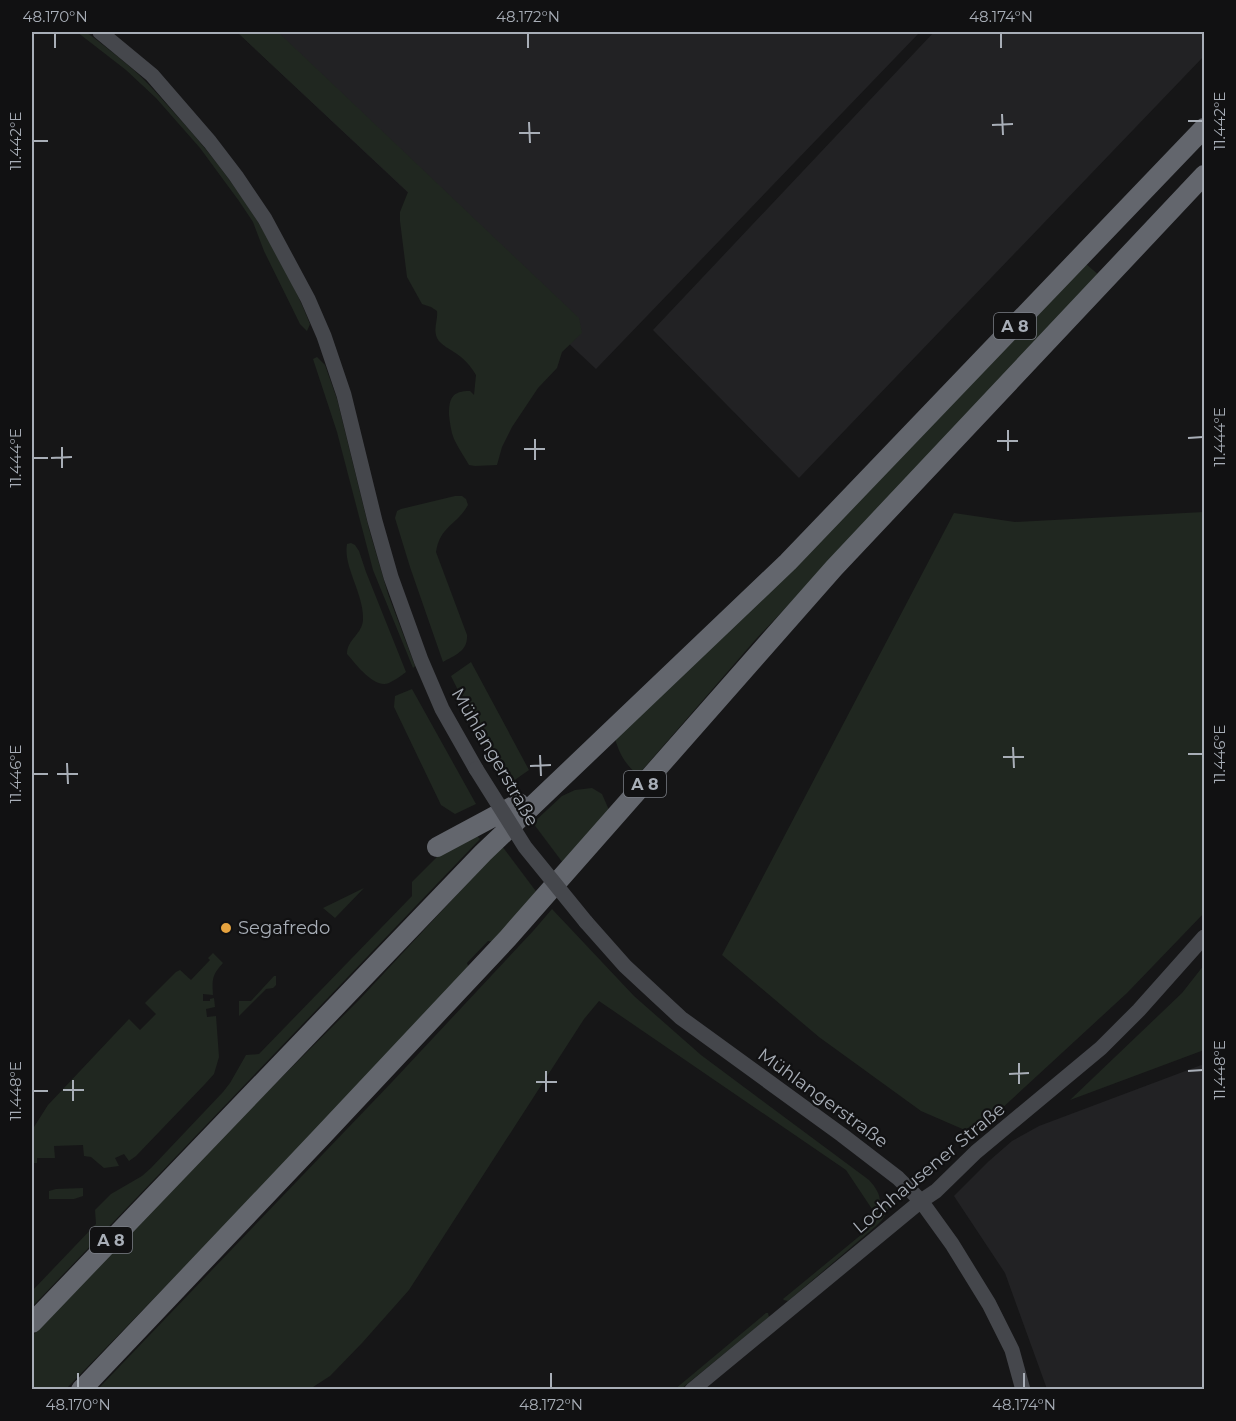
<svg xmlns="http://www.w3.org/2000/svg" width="1236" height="1421" font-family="Montserrat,sans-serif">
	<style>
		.built { fill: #222224 }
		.green { fill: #202720 }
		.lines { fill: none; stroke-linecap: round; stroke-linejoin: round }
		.secondary { stroke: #45474c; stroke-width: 15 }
		.highway { stroke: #63666d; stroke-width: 20 }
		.secondary-bridge { stroke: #45474c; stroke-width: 15 }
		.ticks { fill: none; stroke: #a8aeb7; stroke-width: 2 }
		.poi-dot { fill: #e6a33f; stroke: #111112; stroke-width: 2 }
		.labels { text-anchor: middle; stroke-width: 4.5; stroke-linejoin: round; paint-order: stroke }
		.shield { fill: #111112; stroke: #7b7f86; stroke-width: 1.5 }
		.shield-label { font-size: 16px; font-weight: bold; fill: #a8aeb7 }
		.street-label { font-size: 18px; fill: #a8aeb7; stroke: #111112 }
		.poi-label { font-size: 18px; fill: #a8aeb7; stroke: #111112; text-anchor: start }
		.neatline { fill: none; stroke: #a8aeb7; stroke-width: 2 }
		.ticks-label { font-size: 15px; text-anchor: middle; fill: #a8aeb7 }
	</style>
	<rect width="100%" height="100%" fill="#161617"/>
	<path class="built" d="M237,32H918L919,33L596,369Z
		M934,32H1204V56L799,478L653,330Z
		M1204,1064V1389H1047L1005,1273L954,1196L989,1161L1012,1141L1039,1126Z"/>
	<path class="green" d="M77,32H86C101,43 115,54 129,66C147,81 162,99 177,116C233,177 279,247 310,324L307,331L300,324L264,251L253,222L239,201L200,148L156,98L126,70Z
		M237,32H278L579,318L582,333L562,352L557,368L538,388L512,427L502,447L497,465L475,466L469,465C464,456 458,448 454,439C451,432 450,423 449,415C449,398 452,391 470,391L474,395L476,375C472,368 467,362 461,357C453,350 438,345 436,335C434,327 438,319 437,311L431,307L422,304L407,277L400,221V212L408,192Z
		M1086,264L1100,276L756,639L638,775C625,764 620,755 615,739Z
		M317,357L325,365L337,399L369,529L388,594L415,666L413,668L373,570L337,432L313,359Z
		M455,496H462L466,499L468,505C457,525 440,526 436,552L467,635C468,651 455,655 443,662L410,567L395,518L397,511L401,509Z
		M1204,512V913L1127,993L974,1134L921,1111L819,1037L722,955L954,513L1015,522Z
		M351,543L355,545L359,551L366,572L406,672C401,676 395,680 389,683C374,689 356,664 347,654C347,638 364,634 363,617C363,593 343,566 347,544Z
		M471,662L529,770L509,784L480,735L451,676Z
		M412,689L476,804L455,814L441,805L394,707L395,696Z
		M592,788L602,794L609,810L563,863L533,823L562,796L575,790Z
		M476,835L480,839L32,1307V1291L96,1224L95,1210L111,1194L142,1176L151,1168L223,1092L230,1083L246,1055L259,1054L412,896V882L441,853Z
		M502,846L538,894L494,942L488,941L467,963L469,968L233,1217L66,1389H32V1336L219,1140L359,1000Z
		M364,888L335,918L323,908Z
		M552,909L634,996L701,1055L869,1180C879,1191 884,1201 876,1215L846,1170L599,1001L584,1019L409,1290L362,1343L330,1376L310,1389H98L392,1082L534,930Z
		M213,953L223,963C212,975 212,979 213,995L203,994V1001H210V999L214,998L215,1007L206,1009L207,1017L216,1016L219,1057L214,1074L205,1084L136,1156L129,1161L124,1154L115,1158L119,1166L104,1168L91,1157L84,1156L83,1145L54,1146L55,1158H37V1163H32V1134L34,1127L48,1105L129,1019L140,1030L156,1014L145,1003L176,972L180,970L191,980L210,960L208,958Z
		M1204,965V1050L1070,1100L1182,993Z
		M274,976H276V985L273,988L266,989L239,1016V1001H251Z
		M83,1188V1196L74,1199H49V1191L56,1189Z
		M886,1204L889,1208L882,1220L875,1227L788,1301L784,1300L783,1299L873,1225L883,1212Z
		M766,1313H768L769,1317L681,1389L674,1390Z"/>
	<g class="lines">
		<path class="secondary" d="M100,32L152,75L210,142L236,176L265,219L308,299L324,336L344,395L375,521L391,577L421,660L442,709L476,769
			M586,922L625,966L681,1018L842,1135L898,1178L921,1201L952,1244L989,1304L1012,1350L1023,1390
			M692,1390L921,1201L936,1191L976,1152L1101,1048L1139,1010L1204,937"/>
		<path class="highway" d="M437,847L519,803
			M32,1323L483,853L788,562L1204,128
			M81,1390L323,1135L508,938L834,568L1204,175"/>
		<path class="secondary-bridge" d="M476,769L525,847L586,922"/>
	</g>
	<path class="ticks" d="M55,33V48M528,33V48M1001,33V48M1002,114L1003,135M1188,121H1203M529,122L530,143M992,125L1013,124M519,133H540M33,141H48M1008,430V451M1188,438L1203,437M535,439V460M997,441H1018M62,447V468M524,449H545M33,458H48M51,458L72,457M1013,747L1014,768M1188,754H1203M540,755L541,776M1003,757H1024M67,763L68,784M530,766L551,765M33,774H48M57,774H78M1019,1063V1084M546,1071V1092M1188,1071L1203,1070M1009,1074L1029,1073M73,1080V1101M536,1082H557M63,1090H84M33,1091H48M78,1373V1388M551,1373V1388M1024,1373V1388"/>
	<circle class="poi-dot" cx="226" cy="928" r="6"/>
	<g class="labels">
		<g class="shield">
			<rect x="994" y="313" width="42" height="26" rx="4.5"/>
			<rect x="624" y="771" width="42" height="26" rx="4.5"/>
			<rect x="90" y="1227" width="42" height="26" rx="4.5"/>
		</g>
		<g class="shield-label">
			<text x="1015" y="332">A 8</text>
			<text x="645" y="790">A 8</text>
			<text x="111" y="1246">A 8</text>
		</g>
		<g class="street-label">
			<text transform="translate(495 757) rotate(60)" y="6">Mühlangerstraße</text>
			<text transform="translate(823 1098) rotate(36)" y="6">Mühlangerstraße</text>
			<text transform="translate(929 1168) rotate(-40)" y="6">Lochhausener Straße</text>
		</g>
		<g class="poi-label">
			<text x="238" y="934">Segafredo</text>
		</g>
	</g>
	<rect width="1236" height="1421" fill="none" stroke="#111112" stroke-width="66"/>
	<rect x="33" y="33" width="1170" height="1355" class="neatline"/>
	<g class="ticks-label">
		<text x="55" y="22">48.170°N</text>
		<text x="528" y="22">48.172°N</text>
		<text x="1001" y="22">48.174°N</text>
		<text transform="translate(1220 121) rotate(-90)" y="5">11.442°E</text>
		<text transform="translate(16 141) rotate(-90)" y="5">11.442°E</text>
		<text transform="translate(1220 437) rotate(-90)" y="5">11.444°E</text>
		<text transform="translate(16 458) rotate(-90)" y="5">11.444°E</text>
		<text transform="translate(1220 754) rotate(-90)" y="5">11.446°E</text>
		<text transform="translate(16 774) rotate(-90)" y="5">11.446°E</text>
		<text transform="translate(1220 1070) rotate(-90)" y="5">11.448°E</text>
		<text transform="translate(16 1091) rotate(-90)" y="5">11.448°E</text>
		<text x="78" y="1410">48.170°N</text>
		<text x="551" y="1410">48.172°N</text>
		<text x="1024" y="1410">48.174°N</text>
	</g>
</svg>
